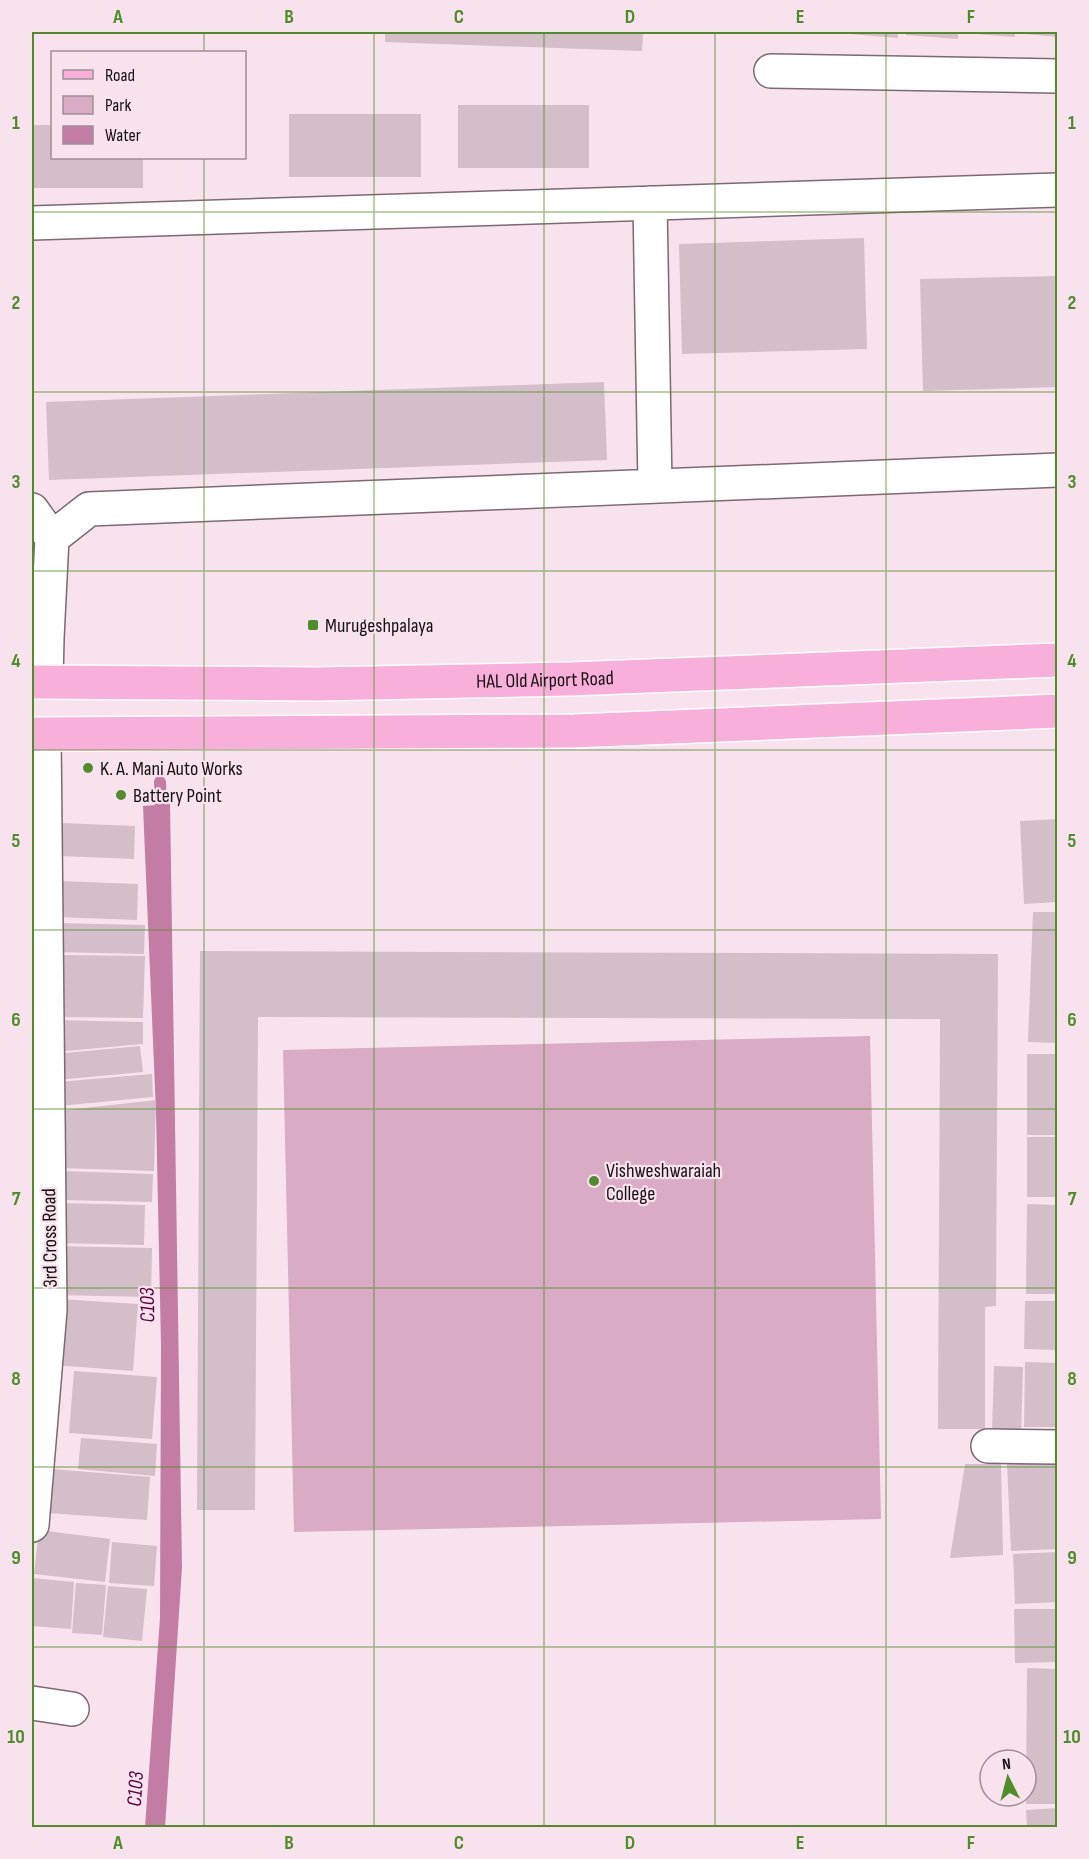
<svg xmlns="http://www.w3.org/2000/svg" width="1089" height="1859" font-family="'Sofia Sans Condensed',sans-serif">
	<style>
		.green { fill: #daabc4 }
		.water { fill: #c37da4 }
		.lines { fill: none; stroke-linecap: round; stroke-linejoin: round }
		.stream { stroke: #c37da4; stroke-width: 12 }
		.building { fill: #d3bec9 }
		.street-casing { stroke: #7c6973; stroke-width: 36 }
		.primary-casing { stroke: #fff; stroke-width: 36 }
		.street { stroke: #fff; stroke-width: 33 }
		.primary { stroke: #f8b0da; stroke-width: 33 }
		.grid { fill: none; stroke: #508c2a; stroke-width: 1.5; stroke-opacity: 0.55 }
		.poi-dot { fill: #508c2a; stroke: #f8e2ed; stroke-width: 2 }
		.labels { text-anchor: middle; stroke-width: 4.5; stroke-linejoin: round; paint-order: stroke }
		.poi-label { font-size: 20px; fill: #171014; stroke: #f8e2ed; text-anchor: start }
		.street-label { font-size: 20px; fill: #171014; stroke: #f8e2ed }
		.water-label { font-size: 21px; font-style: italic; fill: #59023f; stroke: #f8e2ed }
		.neatline { fill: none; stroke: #508c2a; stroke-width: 2 }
		.grid-label { font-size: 20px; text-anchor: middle; font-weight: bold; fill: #508c2a }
	</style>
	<rect width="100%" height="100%" fill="#f8e2ed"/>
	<path class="green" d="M870,1036L881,1519L294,1532L283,1050Z"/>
	<path class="water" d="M170,804L182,1567L165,1828L145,1827L160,1618L161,1345L156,1112L143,806Z"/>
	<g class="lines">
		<path class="stream" d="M160,782L161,820"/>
	</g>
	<path class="building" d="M385,32H643L642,51L385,42Z
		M838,32H898V38L838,33Z
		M906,32H958V39L906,35Z
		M962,32H1015V37L962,33Z
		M1024,32H1058V37L1024,34Z
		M458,105H589V168H458Z
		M289,114H421V177H289Z
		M32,125H52V158H143V188H32Z
		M864,238L867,349L682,354L679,244Z
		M1058,276V387L923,391L920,279Z
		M604,382L607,460L49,480L46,402Z
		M1058,819V902L1024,904L1020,821Z
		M61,823L135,826L134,859L60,856Z
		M59,881L138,884L137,920L57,917Z
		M1033,912H1058V1043L1028,1042Z
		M56,923L145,925L144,954L56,952Z
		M200,951L998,954L996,1306L985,1307V1429H938L940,1019L258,1017L255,1510H197Z
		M56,955L145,956L143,1018L55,1017Z
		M54,1020L143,1022V1044L54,1052Z
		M140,1046L143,1072L57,1080L55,1054Z
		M1027,1054H1058V1135H1027Z
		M152,1074L153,1097L59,1106L57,1082Z
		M156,1100L154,1171L59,1168L58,1111Z
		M1027,1137H1058V1197H1027Z
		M62,1171L153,1174L152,1202L61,1200Z
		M57,1203L145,1205L144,1245L56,1243Z
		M1027,1204L1058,1205V1294H1026Z
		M55,1246L152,1248L151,1297L54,1295Z
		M59,1299L138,1304L133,1371L54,1365Z
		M1025,1301H1058V1350L1024,1349Z
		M1025,1362L1058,1363V1427H1024Z
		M994,1366L1023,1367L1021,1433L992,1431Z
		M74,1371L157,1377L152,1439L69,1433Z
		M81,1438L157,1444L155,1476L78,1469Z
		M1058,1462V1549L1011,1551L1007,1464Z
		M965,1464H1001L1003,1555L950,1558Z
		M52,1469L150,1477L147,1520L48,1513Z
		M39,1530L110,1539L105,1582L34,1574Z
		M112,1542L157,1546L154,1586L109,1583Z
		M1058,1552V1602L1015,1604L1013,1554Z
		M32,1578L74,1582L71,1629L32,1626Z
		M76,1583L106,1585L102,1635L72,1633Z
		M108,1586L147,1589L142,1641L103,1637Z
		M1014,1609H1058V1662L1015,1663Z
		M1027,1668L1058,1669V1804H1026Z
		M1058,1808V1828H1027L1026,1810Z"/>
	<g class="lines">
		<g class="street-casing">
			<path id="street" d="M771,71L1058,76
				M650,203L655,486
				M32,223L1058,190
				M32,510L52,538L47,638L46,682
				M52,538L89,509L1058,470
				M988,1446L1058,1447
				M32,1525L50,1310L44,734
				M32,1703L72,1709"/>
		</g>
		<g class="primary-casing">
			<g id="primary">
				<path id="s1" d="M32,682L317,684L570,679L1058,660"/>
				<path d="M32,734L574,731L1058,711"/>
			</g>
		</g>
		<use href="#street" class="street"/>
		<use href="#primary" class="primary"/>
	</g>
	<path class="grid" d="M204,32V52M374,32V1828M544,32V1828M715,32V1828M886,32V1828M204,158V1828M32,212H1058M32,392H1058M32,571H1058M32,750H1058M32,930H1058M32,1109H1058M32,1288H1058M32,1467H1058M32,1647H1058"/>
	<g class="poi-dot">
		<rect x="307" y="619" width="12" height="12" rx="3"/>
		<circle cx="88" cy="768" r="6"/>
		<circle cx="121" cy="795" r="6"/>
		<circle cx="594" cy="1181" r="6"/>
	</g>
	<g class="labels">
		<g class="poi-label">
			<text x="325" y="632">Murugeshpalaya</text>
			<text x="100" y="775">K. A. Mani Auto Works</text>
			<text x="133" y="802">Battery Point</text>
			<text x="606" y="1177">Vishweshwaraiah<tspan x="606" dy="23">College</tspan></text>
		</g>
		<g class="street-label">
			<text dy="7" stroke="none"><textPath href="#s1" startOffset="513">HAL Old Airport Road</textPath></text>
			<text transform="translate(49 1238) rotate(-91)" y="7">3rd Cross Road</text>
		</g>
		<g class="water-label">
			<text transform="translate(147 1305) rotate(-91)" y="7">C103</text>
			<text transform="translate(135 1789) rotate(-86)" y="7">C103</text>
		</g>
	</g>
	<rect width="1089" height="1859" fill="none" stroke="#f8e2ed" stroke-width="66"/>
	<rect x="51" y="51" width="195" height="108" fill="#f8e2ed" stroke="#9e8e96" stroke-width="1.5"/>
	<rect x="63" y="70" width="30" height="9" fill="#f8b0da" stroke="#9e8e96" stroke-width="1.5"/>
	<text x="105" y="81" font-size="18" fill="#171014">Road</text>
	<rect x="63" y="96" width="30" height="18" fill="#daabc4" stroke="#9e8e96" stroke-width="1.5"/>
	<text x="105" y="111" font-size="18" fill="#171014">Park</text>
	<rect x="63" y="126" width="30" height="18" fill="#c37da4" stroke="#9e8e96" stroke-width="1.5"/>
	<text x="105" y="141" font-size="18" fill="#171014">Water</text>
	<g transform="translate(1008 1778) rotate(354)"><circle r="28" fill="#f8e2ed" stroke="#9e8e96" stroke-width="1.5"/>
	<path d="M0-4.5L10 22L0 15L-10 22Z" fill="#508c2a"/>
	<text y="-9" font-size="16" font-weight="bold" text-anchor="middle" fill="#171014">N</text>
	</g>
	<rect x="33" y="33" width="1023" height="1793" class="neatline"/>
	<g class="grid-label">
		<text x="118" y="23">A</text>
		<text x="289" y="23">B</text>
		<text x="459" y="23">C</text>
		<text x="630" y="23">D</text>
		<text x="800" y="23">E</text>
		<text x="971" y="23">F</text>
		<text x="16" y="129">1</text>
		<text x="1072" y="129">1</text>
		<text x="16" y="309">2</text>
		<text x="1072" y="309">2</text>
		<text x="16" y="488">3</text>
		<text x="1072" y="488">3</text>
		<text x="16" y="667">4</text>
		<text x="1072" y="667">4</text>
		<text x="16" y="847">5</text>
		<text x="1072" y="847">5</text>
		<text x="16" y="1026">6</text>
		<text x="1072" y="1026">6</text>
		<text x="16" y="1205">7</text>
		<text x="1072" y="1205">7</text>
		<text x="16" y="1385">8</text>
		<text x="1072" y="1385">8</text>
		<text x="16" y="1564">9</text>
		<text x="1072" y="1564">9</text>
		<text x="16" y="1743">10</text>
		<text x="1072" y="1743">10</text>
		<text x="118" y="1849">A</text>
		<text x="289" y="1849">B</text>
		<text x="459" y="1849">C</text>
		<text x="630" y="1849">D</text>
		<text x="800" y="1849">E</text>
		<text x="971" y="1849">F</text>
	</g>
</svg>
